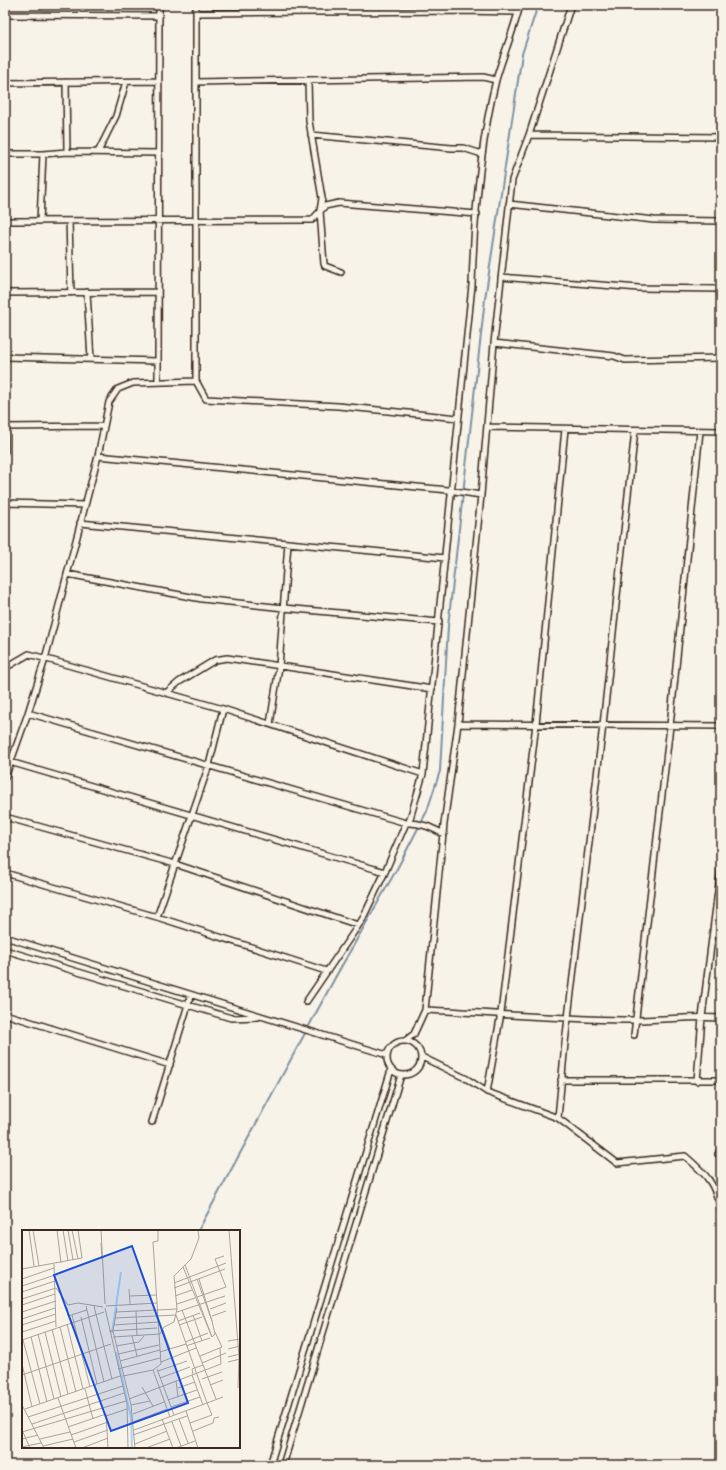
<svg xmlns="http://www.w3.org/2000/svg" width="726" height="1470" font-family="'Indie Flower',sans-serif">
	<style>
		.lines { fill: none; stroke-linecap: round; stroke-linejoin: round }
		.stream { stroke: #7e91a0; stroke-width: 2 }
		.street-casing { stroke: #3b2a1e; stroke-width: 8 }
		.street { stroke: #f7f3e8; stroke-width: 5 }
		.inset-river { fill: none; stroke: #abd5f6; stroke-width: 2 }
		.inset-road { fill: none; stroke: #aca397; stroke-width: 1 }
		.view { fill: #1d4ed8; fill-opacity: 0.15; stroke: #1d4ed8; stroke-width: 2 }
		.inset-edge { fill: none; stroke: #3b2a1e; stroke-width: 2 }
	</style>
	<rect width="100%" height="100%" fill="#f7f3e8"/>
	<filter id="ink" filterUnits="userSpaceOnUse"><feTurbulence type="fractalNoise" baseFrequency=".025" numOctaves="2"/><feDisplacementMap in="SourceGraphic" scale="8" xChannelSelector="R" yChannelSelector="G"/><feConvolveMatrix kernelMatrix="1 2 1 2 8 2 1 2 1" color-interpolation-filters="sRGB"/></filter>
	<g filter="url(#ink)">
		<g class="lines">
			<path class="stream" d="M198,1231L336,976L398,867L427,811L440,771L448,626L485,299L522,54L538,5"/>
			<g class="street-casing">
				<path id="street" d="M196,5V381
					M196,13L460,11L518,12
					M5,15L159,16
					M308,80L309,121L322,198L320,211L324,264L325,266L341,272
					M196,82L483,77L496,80
					M5,83L159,81
					M311,135L452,148H463L482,154
					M529,135L721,137
					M67,152L159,153
					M98,152L116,116L126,82
					M5,154H43
					M509,204L654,220L721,221
					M5,221L312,220L325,206L339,203L477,214
					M40,221L43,154L67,152L66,82
					M69,221L71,293
					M501,277L639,288L721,289
					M87,292L91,359
					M5,293L158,292
					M494,343L614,356L625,360L721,358
					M5,357L158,361
					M158,381L159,5
					M5,427L104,426
					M487,427L721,431
					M5,451V427
					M98,456L448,490L481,495
					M5,503L85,505
					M80,523L445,558
					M67,574L202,599L284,608L439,622
					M5,668L29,654L223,709L423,774
					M166,693L179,682L215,660L227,658L432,689
					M28,713L406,823C420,822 432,828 444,834
					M270,724L279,667L288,543
					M458,724L721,726
					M10,762L385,872
					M5,778L28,713L45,659L98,456L109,402L118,389L133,383L196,381L206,399L338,406L458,418
					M5,817L175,864L358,925
					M409,822L423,774L472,285C474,219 480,144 496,80C503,55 514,30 520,5
					M5,873L157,917L326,971
					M157,917L209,765L223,709
					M5,937L387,1055
					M5,950L231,1018L258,1017
					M306,1002L362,920L385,872L406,823
					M425,1010C491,1013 557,1019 623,1020C656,1021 688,1016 721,1018
					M5,1014L170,1065
					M634,1035L670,726L700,431
					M387 1058a17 17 0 1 1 34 0a17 17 0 1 1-34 0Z
					M405,1041L414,1034L425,1010L444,824L458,724L481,495L494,343L512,180L529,135L571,5
					M422,1057L467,1079L487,1092L558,1118L617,1163L685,1156C707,1175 715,1183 721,1211
					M561,1080H721
					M697,1081L702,1017L721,867
					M487,1092L501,1013L536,724L565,429
					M558,1118L565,1043L603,725L635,430
					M152,1122L191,995
					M718,1154L721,1148
					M270,1465L391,1070
					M283,1465L401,1075"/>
			</g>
			<use href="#street" class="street"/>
		</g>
	</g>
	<g transform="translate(22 1230)">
		<rect width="218" height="218" fill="#f7f3e8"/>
		<path class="inset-river" d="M90,103L99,42M94,122L109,187L110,218"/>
		<path class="inset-road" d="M7,0L12,36M11,0L17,36M35,0L39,33M41,0L46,31M46,0L51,30M50,0L56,29M79,0L83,74M207,0L217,127L216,158M79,13L80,29M32,34L34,97M161,37L190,107L163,35M0,39L60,28L56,0M0,49L32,38M175,49L190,91L177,49M152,53L204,33M0,56L33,45M152,58L203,39M107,59L108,74M0,62L33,51M107,66L134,65M153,66L170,60M175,67L204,57L193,29L202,26M0,69L34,58L46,75L56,73L81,77M155,74L173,68M0,75L33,64M64,76L82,152M72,76L90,149M84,76L135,73M45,78L46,86L65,80M83,78L105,174L106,218M188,79L204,73M160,80L194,169M114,81L115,106M0,82L34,71M94,82L155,79M155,82L203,66M50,85L68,157M171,85L180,111M190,86L204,81M59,87L75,154M93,88L154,85L185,173L112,200M0,89L33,78M156,91L178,83M45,94L61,159M0,95L34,84M92,95L136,92M157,95L180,87M38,97L54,162M30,99L46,164M141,100L148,119M87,101L135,98M91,101L109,175L113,218M91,101L95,78M0,102L34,91M23,102L39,167M16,104L32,169M110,106L115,126M9,107L25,172M91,107L138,104L142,97L152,92L155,79L152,46L169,29L177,8L176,0M190,107L193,104L190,91M0,110L82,82M1,110L18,174M206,111L218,109M163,112L186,103M94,116L117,112L122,106M164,116L188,108M206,119L218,116M138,122L164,114M96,124L137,115M178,126L200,117L193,102M206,127L218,124M98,131L138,120M139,132L174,118M206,132L218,129M180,133L204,123M0,134L10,177M96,139L138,128M135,139L152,185M131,140L148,187M136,141L165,131M171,144L170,139L181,135M0,145L89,114M170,145L181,175M101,146L131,140L139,134L131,12L136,11V0M138,148L168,137M180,149L200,142M154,151L156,167M188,155L201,150M120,157L131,176M156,158L173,152M63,159L71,189M36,168L54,218M107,169L199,134L198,118M146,170L175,160M0,175L22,218M109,175L128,171M149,177L178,167M3,179L98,146M164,181L176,218M111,184L142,172M84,186L105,179M6,187L101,156M140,189L151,218M157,189L166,213M111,192L145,179M150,192L159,216M168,193L190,185L185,173L201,167M10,194L102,163M46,197L84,184L86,218M0,200L8,218M171,201L191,193L192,188L197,187M0,202L104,171M49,205L86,192M111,205L165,186M0,209L16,205M18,209L48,202M52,212L86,200M113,214L145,201M21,216L51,209M0,217L19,213M60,218L86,208M124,218L148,209M154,218L173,211"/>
		<path class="view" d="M110,16L166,173L89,201L32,45Z"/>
		<rect width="218" height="218" class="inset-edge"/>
	</g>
	<rect width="726" height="1470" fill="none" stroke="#f7f3e8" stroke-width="20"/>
	<rect x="10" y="10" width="706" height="1450" fill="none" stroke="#3b2a1e" stroke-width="1.5" filter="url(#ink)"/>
</svg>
